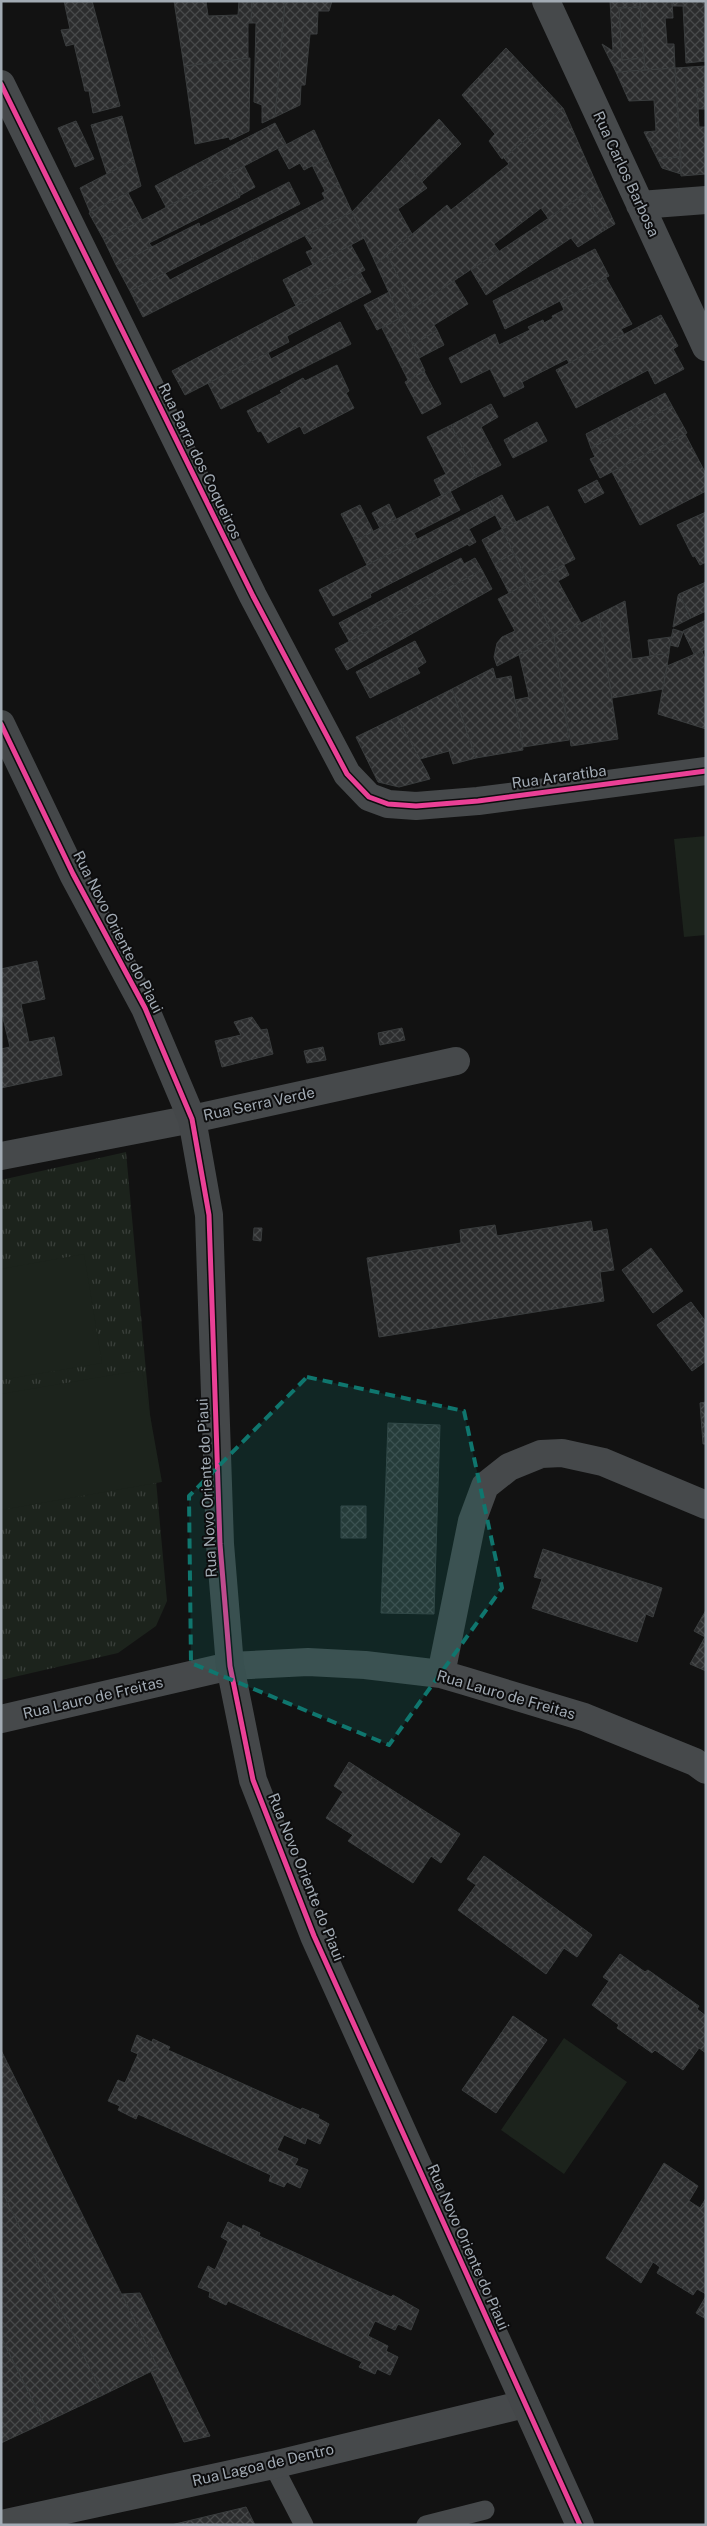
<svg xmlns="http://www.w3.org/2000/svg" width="707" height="2526" font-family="'Public Sans',sans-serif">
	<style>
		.grass { fill: url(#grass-tufts) }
		.garden { fill: #1c231c }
		.building { fill: url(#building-cross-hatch); stroke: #3a3d3e }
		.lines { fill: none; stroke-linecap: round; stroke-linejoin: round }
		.lane { stroke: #46494b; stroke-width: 19 }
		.street { stroke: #46494b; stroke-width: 28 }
		.secondary { stroke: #444749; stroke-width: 28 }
		.cycleway-casing { stroke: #0d0d0e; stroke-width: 8 }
		.cycleway { stroke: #ea4096; stroke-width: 5 }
		.marked { fill: #0f766e; fill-opacity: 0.2; stroke: #0f766e; stroke-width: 4; stroke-dasharray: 10 6; stroke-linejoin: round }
		.labels { text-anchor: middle; stroke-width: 4; stroke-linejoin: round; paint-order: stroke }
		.street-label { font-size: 15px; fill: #a2abb4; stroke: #0d0d0e }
	</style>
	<defs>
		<pattern id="grass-tufts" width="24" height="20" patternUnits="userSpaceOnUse" patternTransform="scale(1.25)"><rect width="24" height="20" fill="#1c231c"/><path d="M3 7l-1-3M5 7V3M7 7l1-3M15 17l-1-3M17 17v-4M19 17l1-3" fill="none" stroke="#3a403b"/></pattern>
		<pattern id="building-cross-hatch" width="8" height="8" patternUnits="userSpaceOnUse" patternTransform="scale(1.25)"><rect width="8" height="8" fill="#2c2d2e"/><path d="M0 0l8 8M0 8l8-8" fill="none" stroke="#47494a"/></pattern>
	</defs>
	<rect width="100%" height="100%" fill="#121212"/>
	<path class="grass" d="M126,1152L167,1601L156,1626L118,1653L1,1680V1180Z"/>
	<path class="garden" d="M706,836V935L684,937L674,839Z
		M84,1254L102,1363L1,1380V1269Z
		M142,1370L162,1482L1,1510V1394Z
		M564,2038L627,2082L564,2174L501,2130Z"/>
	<path class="building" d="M64,1H92L120,106L93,113L89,91H85L74,44L66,46L61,30L70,29Z
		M174,1H206L208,16L238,15L239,1H252L251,23H248V58L184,66Z
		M252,1H285L275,117L262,123V105L254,102L256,23H251Z
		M285,1H332L329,11H318L317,34H310L305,85H301L300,105L275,117Z
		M610,1H640V7L619,8L622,60L644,58L645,70L616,72L602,44L613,51Z
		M640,1H672L673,18H665L667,44H674L675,68L645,70Z
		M672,1H706V61L686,63L683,6H672Z
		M640,7L644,58L622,60L619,8Z
		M506,48L563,108L502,159L489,141L495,134L462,95Z
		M250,58L249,131L230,140L229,137L195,144L184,66Z
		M706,66V89H697L699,127H706V174L681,176L675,68Z
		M675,68L681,157L657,158L644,132L656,131L654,100L629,101L616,72Z
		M697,89H706V109H698Z
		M563,108L597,185L548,218L541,208L494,244L499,251L414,307L387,255L447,205L451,210L509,164L504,158Z
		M122,116L134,160L107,174L91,125Z
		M439,119L461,144L422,182L402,159Z
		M76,121L94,159L75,167L58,128Z
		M275,123L286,144L166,207L155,186Z
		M314,130L327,158L304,170L300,163L289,169L278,149Z
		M681,157V174L662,168L657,158Z
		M327,158L339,184L325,191L312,165Z
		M402,159L427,188L398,209L412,234L376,264L352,212Z
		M134,160L141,186L90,212L80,188Z
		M244,166L255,187L239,196L228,175Z
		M228,175L240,197L149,243L152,247L116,265L104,240Z
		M289,182L300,204L130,291L116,265L199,223L200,227Z
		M339,184L352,212L254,261L244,241L325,199L322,193Z
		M597,185L615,224L605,230L585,194Z
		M128,193L142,220L104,240L89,213Z
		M585,194L605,230L578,247L571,238L486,295L471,270Z
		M352,212L364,238L313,265L306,252L313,249L305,236Z
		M244,241L254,261L143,317L130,291L165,273L170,280Z
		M351,245L365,270L296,306L283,280Z
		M595,249L609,276L505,329L493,301Z
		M387,255L414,307L400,317L376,264Z
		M360,272L371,292L287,336L289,342L185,395L172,371Z
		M606,278L632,324L621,329L624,334L569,363L567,359L522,382L524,387L504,397L490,369L461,383L449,358L495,334L499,345L530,330L528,327L543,320L544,323L553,318L552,316L564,310L560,301Z
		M454,281L468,304L434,325L437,330L413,345L400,317Z
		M389,292L400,318L377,330L364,305Z
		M661,315L678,346L673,349L684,369L655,384L648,370L576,408L556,370Z
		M400,318L425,371L408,380L382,328Z
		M340,322L351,344L221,409L208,383L268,353L271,359Z
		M437,330L444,345L419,358L413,345Z
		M337,365L349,391L346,393L354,408L304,434L300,426L268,443L261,431L258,432L247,411L282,393L280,391L303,378L305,381Z
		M424,371L441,404L422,414L405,382Z
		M665,393L672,406L591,448L586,434Z
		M491,404L498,417L481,427L501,465L477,477L451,425Z
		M672,406L687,433L600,478L590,459L595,457L591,448Z
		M537,422L547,441L513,458L504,440Z
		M451,425L477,477L442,496L434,480L446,474L427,437Z
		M685,434L706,474V491L640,525L612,472Z
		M597,480L604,493L585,503L578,490Z
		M450,491L460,510L414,533L417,539L367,565L355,541Z
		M502,495L516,522L502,529L489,502Z
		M489,502L495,515L469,529L476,542L469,546L468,544L370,594L371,597L333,616L319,590Z
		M389,504L396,519L380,528L372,513Z
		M360,505L373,531L355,541L341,514Z
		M548,506L575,559L528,583L502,529Z
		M706,512V562L700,565L695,556L693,557L677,525Z
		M502,529L514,553L494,564L482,540Z
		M514,553L528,583L509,593L494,564Z
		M461,558L464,564L475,558L482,570L349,641L339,623Z
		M564,565L569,575L558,581L581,623L554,637L528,583Z
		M482,570L492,589L347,670L335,649Z
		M706,582V611L691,618L679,594Z
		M528,583L554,637L497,666L494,657L497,643L502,637L515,631L498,599Z
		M679,594L691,618L673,627L678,596Z
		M625,601L632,659L669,653L667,666L663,689L612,698L599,614Z
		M599,614L618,739L571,746L554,637Z
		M706,620V649L694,654L683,631Z
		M673,629L683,632L678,647L670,645Z
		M554,637L569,740L523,747L515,700L529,697L519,654Z
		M671,637L669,653L650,656L648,640Z
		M415,641L426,662L417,668L420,673L370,698L356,672Z
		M702,651L706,662V729L658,714L667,666Z
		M493,668L496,679L511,676L523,750L476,758L452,689Z
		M452,689L476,758L453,764L449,751L420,759L397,717Z
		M397,717L427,772L430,779L399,787L378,782L356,737Z
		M37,961L45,999L21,1004L29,1042L54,1037L62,1075L1,1088V1049L10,1047L1,1010V969Z
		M252,1017L261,1030L267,1029L273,1054L222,1067L215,1041L241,1035L234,1022Z
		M402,1028L405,1040L380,1045L378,1033Z
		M323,1047L326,1060L307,1063L304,1051Z
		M591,1221L593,1232L607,1229L614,1270L600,1272L604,1301L379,1337L367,1258L461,1243L460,1230L495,1225L497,1236Z
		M254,1228H262L261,1241L253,1240Z
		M651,1248L683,1291L653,1313L622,1270Z
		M691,1302L706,1322V1361L692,1371L657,1325Z
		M706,1402V1444H703L700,1403Z
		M388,1423L440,1425L434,1614L381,1613Z
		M341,1506H366V1538H341Z
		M543,1549L662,1588L653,1617L646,1614L637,1642L532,1608L542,1579L534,1577Z
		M706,1610V1671L690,1664L705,1637L694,1631Z
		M349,1762L460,1834L441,1863L431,1856L413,1883L348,1841L353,1835L326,1818L343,1792L334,1786Z
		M484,1856L592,1935L577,1957L564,1948L546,1974L458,1910L476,1885L467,1879Z
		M620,1954L645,1972L648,1970L699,2006L697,2009L706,2016V2053L699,2048L683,2070L655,2050L652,2053L617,2028L619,2025L592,2005L609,1981L603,1977Z
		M513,2016L547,2040L496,2113L462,2090Z
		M137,2035L152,2042L153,2039L170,2047L168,2050L301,2110L302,2108L319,2115L318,2118L329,2124L320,2144L307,2138L305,2144L284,2135L277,2150L298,2159L295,2165L308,2170L300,2188L287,2182L284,2187L269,2181L271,2175L138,2114L136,2119L118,2110L120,2106L108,2101L118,2080L125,2083L138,2054L131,2051Z
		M1,2050L158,2368L103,2395L1,2189Z
		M664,2163L698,2186L689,2201L700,2208L706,2198V2294L697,2289L693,2295L657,2273L660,2267L653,2262L641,2283L606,2258Z
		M1,2189L103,2395L44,2423L1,2337Z
		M228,2222L242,2229L243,2225L260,2233L259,2236L391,2297L393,2295L419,2310L411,2330L398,2324L395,2330L375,2321L368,2336L388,2346L386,2351L398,2357L390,2375L377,2369L375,2374L359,2367L362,2362L228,2301L226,2305L209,2297L210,2292L198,2287L208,2266L215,2270L228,2241L221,2237Z
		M140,2293L180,2375L210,2436L184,2442L151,2372L158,2368L122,2294Z
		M706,2296V2319L696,2313Z
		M1,2337L44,2423L1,2443Z
		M246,2507L255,2525H171Z"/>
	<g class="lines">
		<path class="lane" d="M273,2465L304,2525
			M426,2525L485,2510"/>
		<path class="street" d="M546,1L706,347
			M1,84L253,596L347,774L369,797L388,804L416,806L478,801L706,771
			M640,205L706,200
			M1,1156L192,1119L456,1061
			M441,1674L472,1521L485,1486L509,1467L541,1454L562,1453L603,1462L706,1505
			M1,1719L230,1666L308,1662L365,1665L441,1674L465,1681L584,1717L695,1762L706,1770
			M1,2524L273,2465L525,2404"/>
		<path class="secondary" d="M1,724L73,874L145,1008L192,1119L209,1215L220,1544L230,1666L253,1780L314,1936L580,2525"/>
		<g class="cycleway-casing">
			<path id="cycleway" d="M1,84L253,596L347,774L369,797L388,804L416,806L478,801L706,771
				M1,724L73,874L145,1008L192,1119L209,1215L220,1544L230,1666L253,1780L314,1936L580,2525"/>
		</g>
		<use href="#cycleway" class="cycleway"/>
	</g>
	<path class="marked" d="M307,1377L464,1411L502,1588L389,1745L191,1663L189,1496Z"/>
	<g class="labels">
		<g class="street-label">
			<text transform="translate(626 174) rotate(65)" y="5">Rua Carlos Barbosa</text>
			<text transform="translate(200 461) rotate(64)" y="5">Rua Barra dos Coqueiros</text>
			<text transform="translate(559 777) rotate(-8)" y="5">Rua Araratiba</text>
			<text transform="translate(118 932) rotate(63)" y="5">Rua Novo Oriente do Piaui</text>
			<text transform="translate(259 1104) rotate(-12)" y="5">Rua Serra Verde</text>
			<text transform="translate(207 1488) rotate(-93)" y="5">Rua Novo Oriente do Piaui</text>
			<text transform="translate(506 1695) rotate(16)" y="5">Rua Lauro de Freitas</text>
			<text transform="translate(93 1698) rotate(-13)" y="5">Rua Lauro de Freitas</text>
			<text transform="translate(306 1877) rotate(68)" y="5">Rua Novo Oriente do Piaui</text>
			<text transform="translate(468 2247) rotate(66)" y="5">Rua Novo Oriente do Piaui</text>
			<text transform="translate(263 2465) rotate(-13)" y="5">Rua Lagoa de Dentro</text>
		</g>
	</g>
	<rect width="707" height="2526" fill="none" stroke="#a2abb4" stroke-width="5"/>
</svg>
